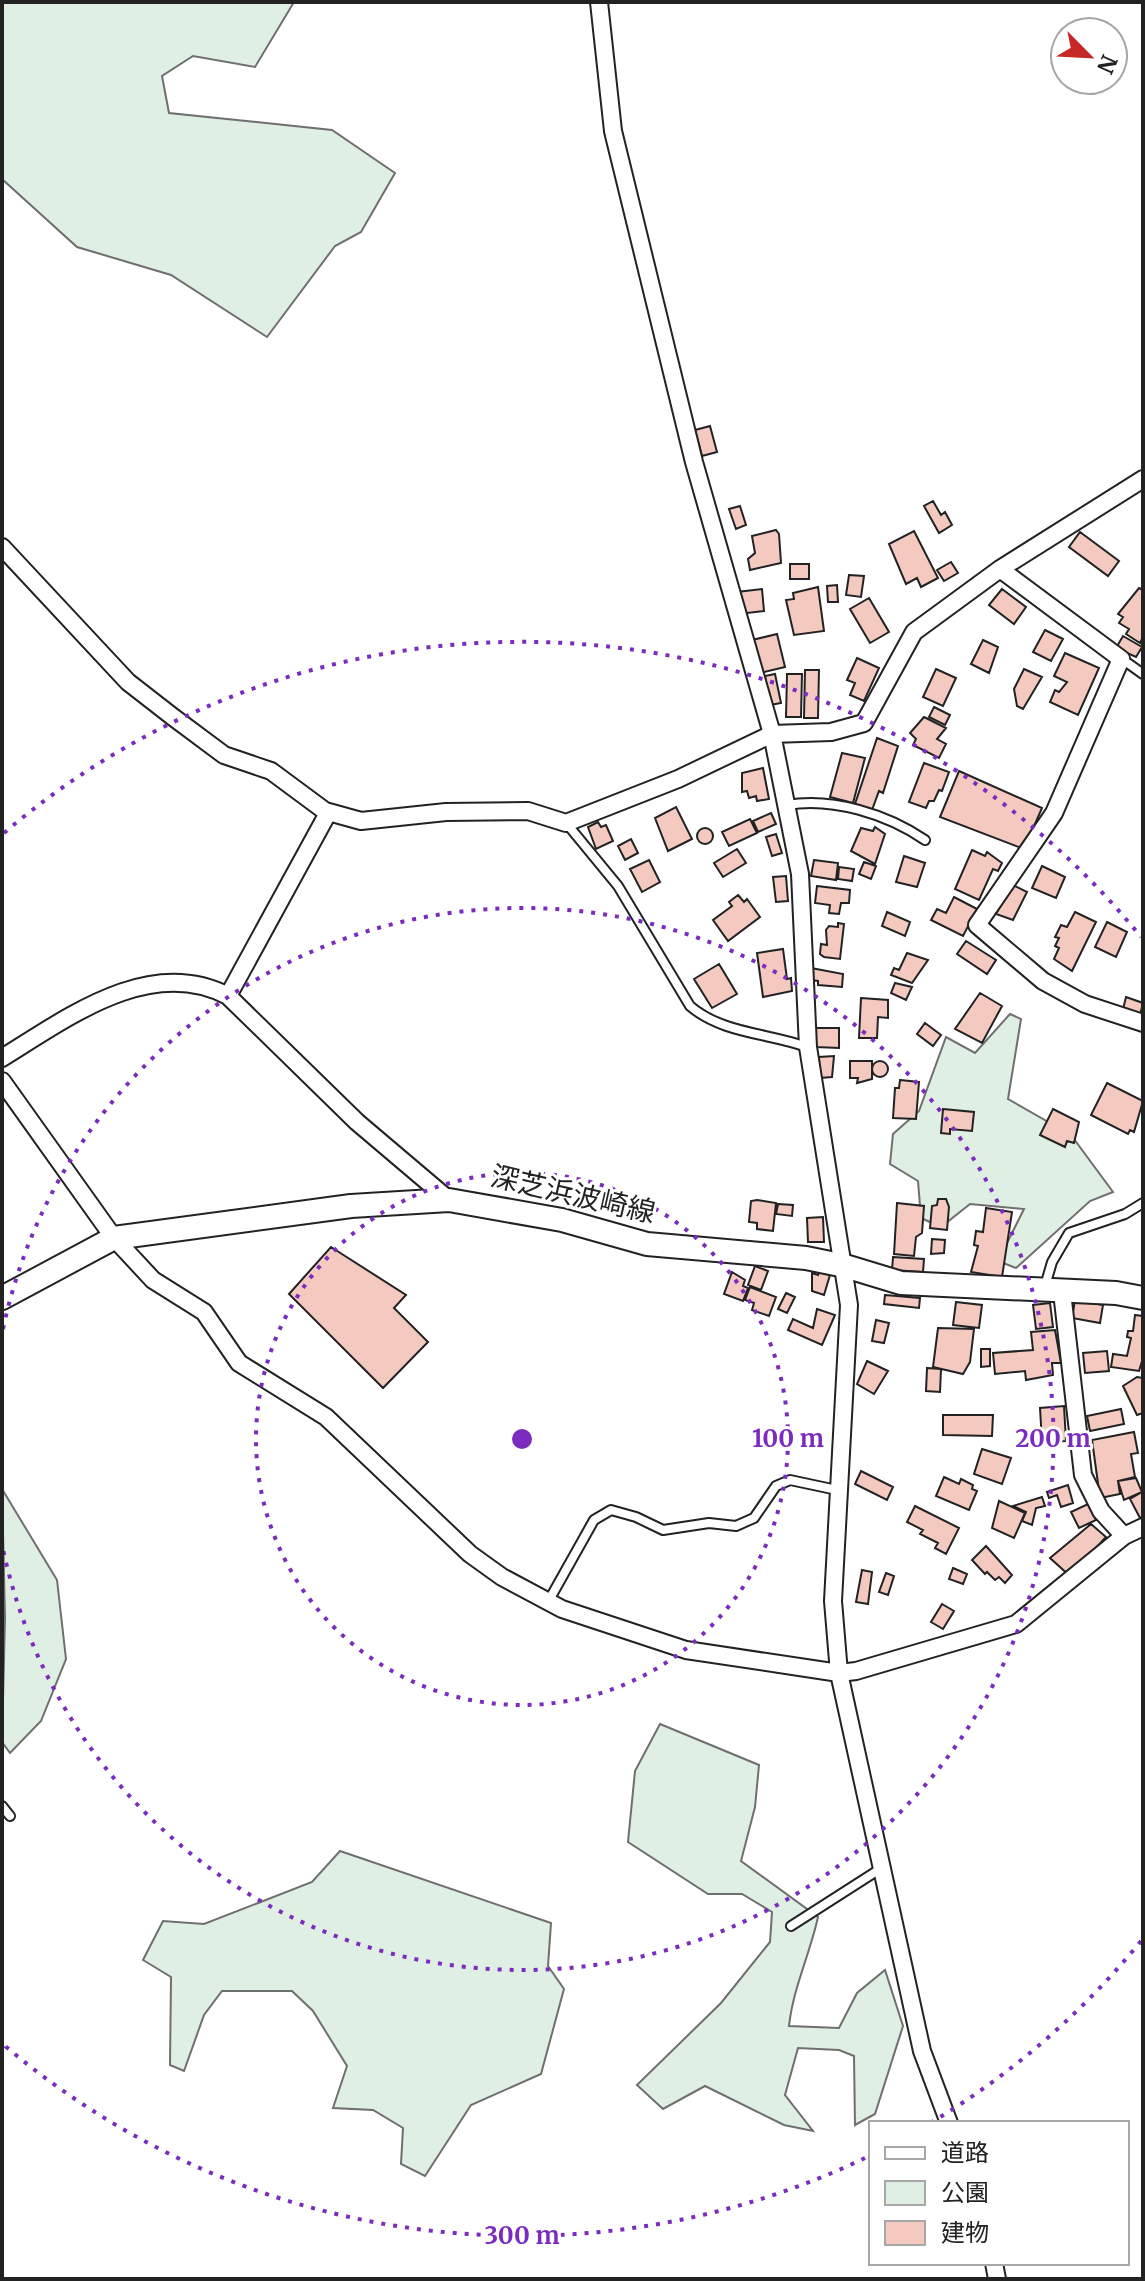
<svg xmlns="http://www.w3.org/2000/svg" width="1145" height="2281" font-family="Merriweather,'Noto Sans JP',serif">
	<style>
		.green { fill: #e0efe3; stroke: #6f6f6f; stroke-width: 2 }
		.building { fill: #f3c9c0; stroke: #222; stroke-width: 2 }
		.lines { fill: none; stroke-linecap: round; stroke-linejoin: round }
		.lane-casing { stroke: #222; stroke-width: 12 }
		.street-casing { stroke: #222; stroke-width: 20 }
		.secondary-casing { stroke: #222; stroke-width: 26 }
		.lane { stroke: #fff; stroke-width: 8 }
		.street { stroke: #fff; stroke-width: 16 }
		.secondary { stroke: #fff; stroke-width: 22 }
		.ring { fill: none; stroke: #7b2cbf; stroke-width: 4; stroke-dasharray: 4 8 }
		.labels { text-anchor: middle; stroke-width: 6; stroke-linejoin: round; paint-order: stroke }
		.street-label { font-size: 28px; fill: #222; stroke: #fff }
		.centre { fill: #7b2cbf; stroke: #fff; stroke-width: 4 }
		.ring-label { font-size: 24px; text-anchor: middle; font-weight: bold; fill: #7b2cbf; stroke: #fff; stroke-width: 6; stroke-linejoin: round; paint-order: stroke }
	</style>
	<rect width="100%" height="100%" fill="#fff"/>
	<path class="green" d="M2,2H294L255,67L193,56L162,76L169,113L332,130L395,173L361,232L335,246L267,337L171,275L77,247L2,179Z
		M1010,1014L1021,1019L1008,1099L1071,1135L1113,1192L1090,1201L1016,1268L998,1261L1024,1209L970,1204L941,1227L921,1218L918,1181L890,1164L893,1134L919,1111L946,1037L975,1053Z
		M2,1489L57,1580L66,1659L41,1721L10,1753L2,1742L5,1618Z
		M660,1724L759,1765L755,1807L741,1861L818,1917C810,1954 793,1988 789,2026L839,2028L857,1993L885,1970L903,2026L875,2114L855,2125L854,2056L839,2050L798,2048L785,2095L813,2131L784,2125L705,2086L663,2109L637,2085L721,2003L770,1942L772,1912L742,1894H708L628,1842L635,1771Z
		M340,1851L551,1923L548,1966L564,1989L541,2074L471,2105L425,2176L401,2164L403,2128L373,2110L333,2108L347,2066L313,2011L292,1991H222L204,2015L184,2071L170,2065L171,1977L143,1960L163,1921L204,1924L312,1882Z"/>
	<path class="building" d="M710,426L717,452L702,456L695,430Z
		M933,501L941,515L945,512L952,525L939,533L924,506Z
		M740,506L746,525L736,529L729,509Z
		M776,530L779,534L781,563L750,570L748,559L755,553L752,536Z
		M914,531L938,578L921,587L917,578L906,584L889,544Z
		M1080,532L1119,561L1108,576L1069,547Z
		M951,562L958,573L944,581L937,570Z
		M790,564H809V579H790Z
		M849,575L864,576L861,597L846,595Z
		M837,585L838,602H828L827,586Z
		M818,587L824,631L794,635L786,600L794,599L793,593Z
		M1139,588L1143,590V637L1140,643L1126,634L1129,629L1119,623L1123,617L1118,614Z
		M762,589L764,611L739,614L737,592Z
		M1002,589L1026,607L1014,624L989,605Z
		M869,598L889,632L870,643L850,609Z
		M1045,630L1063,639L1051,661L1033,652Z
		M777,634L785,667L760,673L752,640Z
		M1123,636L1142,647L1136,657L1116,648Z
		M983,640L998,647L989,673L971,664Z
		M1065,653L1099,668L1078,715L1050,702L1055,690L1059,692L1067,682L1054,676Z
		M857,658L879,668L864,701L850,695L855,683L847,680Z
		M936,669L956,678L943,706L923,697Z
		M1024,669L1042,677L1023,709L1017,706L1014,689Z
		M805,670H819L818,718H804Z
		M775,674L781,703L770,705L765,676Z
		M787,674H802L801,717H786Z
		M934,707L950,715L945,725L929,717Z
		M924,717L946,728L937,739L946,744L939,758L913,745L916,739L910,733Z
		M877,738L898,746L883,793L879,791L872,810L855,804Z
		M842,753L865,758L853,803L830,797Z
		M924,763L949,772L942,791L939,790L934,801H929L926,808L909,802Z
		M763,768L769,799L757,801L756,796L749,798L747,791L742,792V773Z
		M959,771L1042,808L1024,849L940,817Z
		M676,807L692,839L668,851L655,818Z
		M771,813L776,824L758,832L753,821Z
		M750,819L757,833L729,846L722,832Z
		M598,822L601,827L606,825L613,841L596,849L588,827Z
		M875,827L885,834L875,864L851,851L861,828L873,831Z
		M697 836a8 8 0 1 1 16 0a8 8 0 1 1-16 0Z
		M776,834L782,853L772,856L766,837Z
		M631,839L638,853L625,860L618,846Z
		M737,849L746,863L723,877L714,863Z
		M972,850L985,856L987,852L1002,863L998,871L993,869L979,900L955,889Z
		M904,856L925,863L917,887L896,882Z
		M649,860L660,882L642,892L630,869Z
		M814,860L838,863L836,880L811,876Z
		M864,862L876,866L871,879L859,874Z
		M1042,866L1065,877L1056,898L1032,888Z
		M839,867L854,869L852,881L838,879Z
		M786,876L788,901L776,902L773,877Z
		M1011,884L1027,892L1013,920L996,914Z
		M817,886L850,890L849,903H841L839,914L829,913L830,905L815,903Z
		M738,895L744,902L747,899L760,917L728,941L713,920L732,906L729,902Z
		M954,897L977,909L963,936L931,920L937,909L946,913Z
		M887,912L910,922L905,936L882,926Z
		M1075,912L1096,922L1072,971L1054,959L1059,948L1055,946L1059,938L1055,937L1061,925L1067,927Z
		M1107,922L1127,932L1116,957L1095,947Z
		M838,923L844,924L840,959L824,957L820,954L821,944L827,945L826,930L829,926L838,927Z
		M966,941L996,960L987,974L957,954Z
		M783,949L787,979L791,978L792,991L763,997L757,953Z
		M907,953L928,960L912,983L891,975L894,968L899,970Z
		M719,964L737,994L712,1008L694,979Z
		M811,968L843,974L842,987L818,985V981L810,980Z
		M895,983L912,987L906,1000L891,993Z
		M980,993L1002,1006L982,1043L955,1029Z
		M1126,997L1143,1003L1140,1015L1123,1009Z
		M861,998L888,1000V1018L878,1017L877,1038H859Z
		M925,1023L941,1035L933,1046L917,1034Z
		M816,1028H839V1048L816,1047Z
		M834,1056L832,1077L820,1078L819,1057Z
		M850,1061H872V1079L857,1083L858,1078H850Z
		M872 1069a8 8 0 1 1 16 0a8 8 0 1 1-16 0Z
		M900,1080L919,1082L916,1119L893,1118L895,1088H899Z
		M1107,1083L1143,1101L1134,1132L1130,1130L1128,1134L1091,1115Z
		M943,1109L974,1112L972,1131L950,1129V1134L941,1133Z
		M1053,1109L1079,1122L1074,1143L1067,1141L1065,1147L1040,1135Z
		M938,1199H946L949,1207L947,1230L930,1228L932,1206L937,1205Z
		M757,1200L776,1203L773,1231L757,1229V1223L749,1222L751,1201Z
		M897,1203L924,1206L922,1233L916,1237L914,1256L894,1254Z
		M778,1204L793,1205L792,1216L776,1214Z
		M986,1208L1012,1212L1002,1277L971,1272L978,1246L974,1245L976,1231L983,1232Z
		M823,1217L824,1242H808L807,1218Z
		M932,1239L945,1240L944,1253L931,1254Z
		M331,1247L406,1295L394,1308L428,1342L383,1388L289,1294Z
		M893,1257L924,1259L923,1272L892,1270Z
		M755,1266L768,1271L761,1290L748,1285Z
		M732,1272L745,1280L743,1286L748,1288L743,1301L724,1294Z
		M819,1272L830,1275L824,1295L812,1291V1273L818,1275Z
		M750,1287L776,1297L769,1316L752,1310L754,1303L745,1300Z
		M786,1293L795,1297L787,1313L778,1309Z
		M885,1295L920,1298L919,1308L884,1304Z
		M1075,1300L1103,1305L1100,1323L1072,1318Z
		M956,1302L982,1305L979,1328L953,1325Z
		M1050,1303L1053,1327L1036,1329L1033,1305Z
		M817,1309L835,1315L822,1345L788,1330L793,1319L813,1328Z
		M1135,1315L1143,1316V1358L1139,1371L1111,1367L1113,1354L1127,1356L1131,1338L1127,1337L1128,1331H1133Z
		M876,1320L889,1323L884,1343L872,1341Z
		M938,1328L974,1329L970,1362L963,1374L933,1367Z
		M1055,1330L1061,1363H1052L1053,1375L1026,1380L1025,1371L995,1374L993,1353L1033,1350L1031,1332Z
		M981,1349H990V1366L981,1367Z
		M1107,1351L1109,1371L1085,1373L1083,1353Z
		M867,1361L888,1371L874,1394L857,1384Z
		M927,1368L941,1369L940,1392L926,1391Z
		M1137,1377L1143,1378V1413L1137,1415L1123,1386Z
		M1064,1406L1066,1441L1042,1442L1040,1408Z
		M1121,1409L1124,1424L1090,1431L1087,1416Z
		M943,1415H993L992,1436L943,1435Z
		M1134,1432L1138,1453L1131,1454L1135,1477L1118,1481L1120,1494L1100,1498L1092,1440Z
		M982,1449L1011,1458L1002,1484L974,1474Z
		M861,1471L893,1487L887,1500L855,1484Z
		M944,1477L959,1484L961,1479L973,1485L972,1489L977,1491L969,1510L936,1496Z
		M1136,1478L1142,1492L1124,1500L1118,1481Z
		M1068,1485L1073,1503L1061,1507L1057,1495L1049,1498L1047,1492Z
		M1142,1492L1143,1517L1140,1518L1130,1499Z
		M1042,1497L1045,1506L1036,1508L1032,1525L1022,1521L1026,1512L1013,1506Z
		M999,1501L1025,1513L1014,1538L992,1528Z
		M1088,1504L1096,1520L1079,1528L1071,1512Z
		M915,1506L959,1528L946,1554L935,1548L938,1543L920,1534L923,1530L907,1522Z
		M1091,1524L1106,1537L1070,1576L1050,1558Z
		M986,1546L1012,1575L1005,1583L999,1577L995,1580L987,1572L985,1574L972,1560Z
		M953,1568L967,1574L963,1584L949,1579Z
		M862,1570L872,1572L868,1604L856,1602Z
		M886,1573L894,1576L888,1595L879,1592Z
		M942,1604L954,1611L943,1629L931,1622Z"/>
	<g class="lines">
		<g class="lane-casing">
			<path id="lane" d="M1122,659L1143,674
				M787,805C832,797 887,814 925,840
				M567,824L618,886L690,1006C723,1034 769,1033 807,1047
				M1045,1286L1052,1262L1069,1233L1125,1214L1143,1203
				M548,1602L594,1520L611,1510L636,1517L663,1530L709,1523L736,1526L754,1518L776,1486L790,1480L837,1490
				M2,1806L10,1816
				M791,1926L880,1869"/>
		</g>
		<g class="street-casing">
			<path id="street" d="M599,2L613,131L694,462L772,734L800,874L808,1047L849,1305L833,1601L839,1673L922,2051L949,2123
				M2,547L128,682L173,717L224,755L271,771L325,811L361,821L446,812L528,811L566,823L678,779L772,734L831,732L864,723L914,632L1000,569L1143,479
				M1000,569L1121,659L1054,813L977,925L1043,981L1085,1004L1143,1023
				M228,996L328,813
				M2,1058C67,1018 150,955 228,996L357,1122L449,1200
				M2,1081L114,1238L153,1280L204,1312L239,1363L326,1417L470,1554L502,1577L562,1609L686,1650L839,1673L856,1671L1016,1624L1124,1536L1143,1527
				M1062,1292L1083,1475L1101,1511L1124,1536
				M994,2263L997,2279"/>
		</g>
		<g class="secondary-casing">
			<path id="secondary" d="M2,1298L114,1238L351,1206L449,1200L562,1220L647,1244L806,1258L845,1266L901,1283L1116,1293L1143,1298"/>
		</g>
		<use href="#lane" class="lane"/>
		<use href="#street" class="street"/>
		<use href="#secondary" class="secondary"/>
	</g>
	<g class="ring">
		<circle cx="522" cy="1439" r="266"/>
		<path d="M3 1329A531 531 0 1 1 3 1549"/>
		<path d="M1141 1941A797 797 0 0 1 932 2122M865 2158A797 797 0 0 1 4 2045M4 833A797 797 0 0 1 1141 937"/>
	</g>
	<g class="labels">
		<g class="street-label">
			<text transform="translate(573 1194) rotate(13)" y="10">深芝浜波崎線</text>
		</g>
	</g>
	<circle cx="522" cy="1439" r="12" class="centre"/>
	<g class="ring-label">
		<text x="788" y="1447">100 m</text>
		<text x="1053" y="1447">200 m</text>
		<text x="522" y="2244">300 m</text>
	</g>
	<rect width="1145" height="2281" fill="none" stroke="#222222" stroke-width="8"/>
	<rect x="869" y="2121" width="260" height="144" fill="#ffffff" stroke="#a7a7a7" stroke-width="2"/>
	<rect x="885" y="2147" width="40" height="12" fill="#ffffff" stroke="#a7a7a7" stroke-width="2"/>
	<text x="941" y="2161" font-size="24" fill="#222222">道路</text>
	<rect x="885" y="2181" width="40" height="24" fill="#e0efe3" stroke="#a7a7a7" stroke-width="2"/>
	<text x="941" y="2201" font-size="24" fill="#222222">公園</text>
	<rect x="885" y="2221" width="40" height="24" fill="#f3c9c0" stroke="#a7a7a7" stroke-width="2"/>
	<text x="941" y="2241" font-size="24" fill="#222222">建物</text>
	<g transform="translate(1089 56) rotate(114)"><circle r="38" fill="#ffffff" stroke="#a7a7a7" stroke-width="2"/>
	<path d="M0-6L14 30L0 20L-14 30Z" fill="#c62828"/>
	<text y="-12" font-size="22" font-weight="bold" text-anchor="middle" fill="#222222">N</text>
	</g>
</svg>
